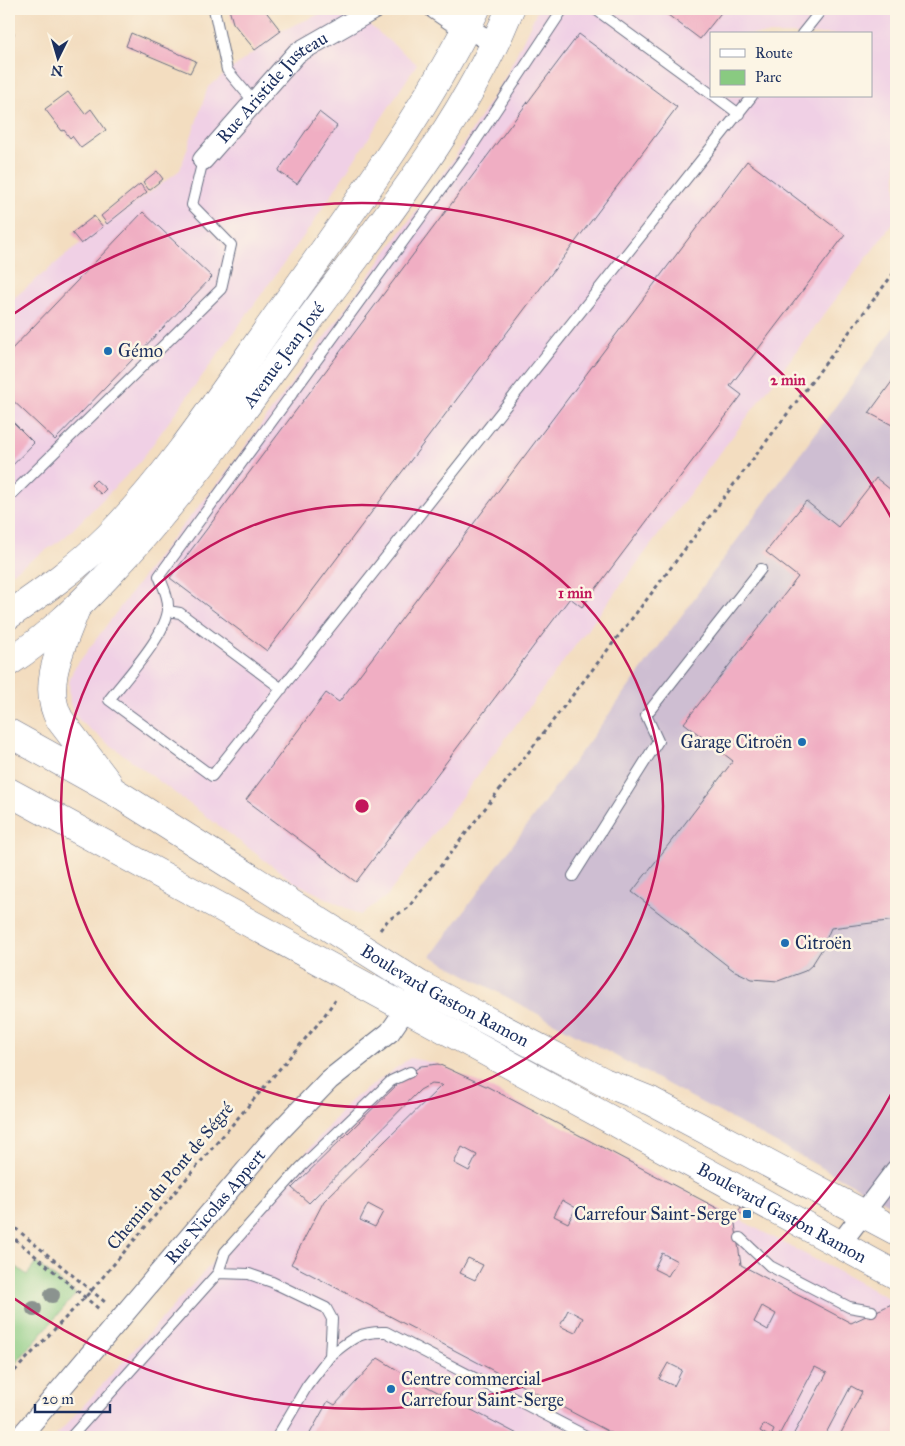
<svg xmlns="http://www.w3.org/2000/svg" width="905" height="1446" font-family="'IM FELL Great Primer',serif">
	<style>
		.built { fill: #f0d0e5; fill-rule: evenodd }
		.industrial { fill: #cebed2 }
		.green { fill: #89ca81; stroke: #527c70 }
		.building { fill: #f0aec3; fill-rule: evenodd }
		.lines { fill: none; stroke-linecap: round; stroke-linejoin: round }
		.service-casing { stroke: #676c80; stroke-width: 12 }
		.minor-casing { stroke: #676c80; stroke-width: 22 }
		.secondary-casing { stroke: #676c80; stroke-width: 29 }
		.path { stroke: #676c80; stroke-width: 3; stroke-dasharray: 4 4; stroke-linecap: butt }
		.service { stroke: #fff; stroke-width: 10 }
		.minor { stroke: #fff; stroke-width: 20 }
		.secondary { stroke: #fff; stroke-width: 28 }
		.tree { fill: #8b938f }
		.ring { fill: none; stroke: #c2185b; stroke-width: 2.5 }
		.poi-dot { fill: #1f6fb2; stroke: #fcf5e5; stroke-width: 2 }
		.labels { text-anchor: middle; stroke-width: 5; stroke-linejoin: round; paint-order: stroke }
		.street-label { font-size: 18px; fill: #1b2f5e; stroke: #fcf5e5 }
		.poi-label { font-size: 18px; fill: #1b2f5e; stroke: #fcf5e5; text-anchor: start }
		.centre { fill: #c2185b; stroke: #fcf5e5; stroke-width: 2.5 }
		.ring-label { font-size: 15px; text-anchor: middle; font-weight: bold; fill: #c2185b; stroke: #fcf5e5; stroke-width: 5; stroke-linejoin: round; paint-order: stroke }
	</style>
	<rect width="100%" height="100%" fill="#fcf5e5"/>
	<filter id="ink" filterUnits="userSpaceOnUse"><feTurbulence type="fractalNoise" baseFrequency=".02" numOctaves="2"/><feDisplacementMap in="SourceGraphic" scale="10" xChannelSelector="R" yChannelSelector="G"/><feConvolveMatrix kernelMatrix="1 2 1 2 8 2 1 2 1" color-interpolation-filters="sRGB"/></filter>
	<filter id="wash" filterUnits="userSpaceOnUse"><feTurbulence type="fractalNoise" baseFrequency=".0096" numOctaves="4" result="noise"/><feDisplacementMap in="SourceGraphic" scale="20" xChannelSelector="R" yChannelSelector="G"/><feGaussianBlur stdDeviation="1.12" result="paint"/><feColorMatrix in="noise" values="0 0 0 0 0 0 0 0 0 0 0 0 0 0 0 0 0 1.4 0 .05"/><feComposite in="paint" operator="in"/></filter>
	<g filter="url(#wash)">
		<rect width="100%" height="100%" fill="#f3ddc0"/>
		<path class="built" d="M331,9H350L417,64L311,226L139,463L64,538L9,575V302L74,248L180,170L208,87L281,31Z
			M538,9H896V219L387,896L360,915L294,882L92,731L78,719L73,711L70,703L69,683L73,670L169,542L221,480L453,160L505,78ZM711,34H871V96H711Z
			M410,1058L438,1064L488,1087L896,1302V1437H55L204,1272L350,1101Z"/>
		<path class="industrial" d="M896,324V1208L431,956Z"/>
		<path class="green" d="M9,1261L27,1275L36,1263L76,1294L9,1371Z"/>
		<g id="blocks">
			<path class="building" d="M229,9H264L281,31L255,50L233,23Z
				M660,9H724L700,39Z
				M9,21L14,34L9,48Z
				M131,33L196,61L190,73L126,46Z
				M579,34L677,107L267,651L170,578Z
				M68,92L85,114L91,109L106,130L81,148L72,136L70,138L64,130L62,131L45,109Z
				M319,112L337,126L297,184L278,171Z
				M747,161L845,235L730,386L742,395L582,607L570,598L356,882L246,800L326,693L339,702Z
				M157,171L163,179L149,190L143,182Z
				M140,184L147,192L107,224L101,216Z
				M143,212L212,277L55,440L9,397V352Z
				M94,216L103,227L81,244L72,233Z
				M896,376V427L869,413Z
				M9,418L34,443L9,469Z
				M876,478L896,494V920L831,928L822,949L812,965L805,971L778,981L752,979L733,970L632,892L733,761L684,723L798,577L766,552L806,501L838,527Z
				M96,480L106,489L101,494L91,485Z
				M438,1064L488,1087L734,1217L741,1265L851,1323L896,1302V1437H839L862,1392L851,1386L824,1437H792L827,1373L815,1367L778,1437H771L774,1430L764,1424L760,1431L770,1437H619L291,1264L324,1201L442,1085L431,1084L420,1090L309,1203L292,1188L407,1075L421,1066ZM462,1147L477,1155L469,1171L454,1163ZM562,1200L576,1208L568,1223L554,1216ZM368,1204L383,1212L375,1227L360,1220ZM662,1253L677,1261L668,1276L654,1269ZM468,1258L483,1265L475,1280L460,1273ZM762,1306L776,1314L768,1330L754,1322ZM568,1310L583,1318L575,1333L560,1326ZM668,1363L682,1370L674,1386L659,1379Z
				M741,1207L754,1215L751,1219L738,1212Z
				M378,1358L409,1377L523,1437H308L328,1401L335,1405Z"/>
		</g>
	</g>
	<g filter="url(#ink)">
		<use href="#blocks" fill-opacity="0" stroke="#676c80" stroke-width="1"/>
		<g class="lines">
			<g class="service-casing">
				<path id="service" d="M214,9L227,70L254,102
					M563,9L467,154L159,576C163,586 168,595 168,606C170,631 125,679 109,700L212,776L752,96
					M595,9L711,94
					M802,34L822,9
					M715,96L739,114
					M9,497L221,289L231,245L192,205L203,160
					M168,611L180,613L282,689
					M573,876L658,741L646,715L761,569
					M740,1238L770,1266L849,1307L872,1311
					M218,1273L225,1252L301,1167L391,1081L410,1072
					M330,1356C350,1340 358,1331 386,1332L588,1437
					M71,1437L218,1273L249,1274L272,1282L326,1308L332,1319L330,1356L307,1386L277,1437"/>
			</g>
			<g class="minor-casing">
				<g id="minor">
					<path d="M435,9L451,20L495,43"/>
					<path id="s1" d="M203,160L297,53L374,9"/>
					<path d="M840,1244L896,1170"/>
					<path id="s2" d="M20,1437L274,1137L329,1080L390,1032L414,997"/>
				</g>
			</g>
			<g class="secondary-casing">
				<g id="secondary">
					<path d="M75,611C63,644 40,686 60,720L108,783"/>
					<path d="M9,615C44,591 79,566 109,536C177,466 230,381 287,302C355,207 424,113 476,9"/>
					<path id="s3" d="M9,662C48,637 80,605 112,571C184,494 245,408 307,323C380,224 464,123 510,9"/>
					<path id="s4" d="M9,733L115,792L420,985L604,1082L651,1101L896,1231"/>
					<path id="s5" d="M9,792L896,1275"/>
				</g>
			</g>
			<path class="path" d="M380,930L388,920L408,908L654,590L896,270
				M9,1223L105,1302
				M9,1234L99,1309
				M9,1377L91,1291L322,1019L335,1000"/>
			<use href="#service" class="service"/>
			<use href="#minor" class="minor"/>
			<use href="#secondary" class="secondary"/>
		</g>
		<g class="tree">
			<circle cx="52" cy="1295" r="8"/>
			<circle cx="34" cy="1309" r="8"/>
		</g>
	</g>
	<g class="ring">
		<circle cx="362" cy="806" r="301"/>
		<path d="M894 1089A603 603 0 0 1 12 1297M12 315A603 603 0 0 1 894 523"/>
	</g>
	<g class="poi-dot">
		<circle cx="108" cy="351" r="5"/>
		<circle cx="802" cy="742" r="5"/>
		<circle cx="785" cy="943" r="5"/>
		<rect x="742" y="1209" width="10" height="10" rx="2.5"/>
		<circle cx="391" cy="1389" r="5"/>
	</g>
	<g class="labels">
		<g class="street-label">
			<text dy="6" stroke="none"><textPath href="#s1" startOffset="101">Rue Aristide Justeau</textPath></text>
			<text dy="6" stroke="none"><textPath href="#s3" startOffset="414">Avenue Jean Joxé</textPath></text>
			<text dy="6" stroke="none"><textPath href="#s4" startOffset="509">Boulevard Gaston Ramon</textPath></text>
			<text transform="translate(170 1176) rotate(-50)" y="6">Chemin du Pont de Ségré</text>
			<text dy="6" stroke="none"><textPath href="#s2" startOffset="302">Rue Nicolas Appert</textPath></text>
			<text dy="6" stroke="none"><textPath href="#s5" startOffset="880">Boulevard Gaston Ramon</textPath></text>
		</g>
		<g class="poi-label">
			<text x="118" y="357">Gémo</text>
			<text x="792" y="748" text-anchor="end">Garage Citroën</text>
			<text x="795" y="949">Citroën</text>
			<text x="737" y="1220" text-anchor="end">Carrefour Saint-Serge</text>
			<text x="401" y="1385">Centre commercial<tspan x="401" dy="21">Carrefour Saint-Serge</tspan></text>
		</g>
	</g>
	<circle cx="362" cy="806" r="8" class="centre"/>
	<g class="ring-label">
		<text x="788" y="385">2 min</text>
		<text x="575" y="598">1 min</text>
	</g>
	<rect width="905" height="1446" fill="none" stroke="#fcf5e5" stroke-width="30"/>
	<rect x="710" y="32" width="162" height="65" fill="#fcf5e5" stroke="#a2a6af"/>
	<rect x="720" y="49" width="25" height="8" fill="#ffffff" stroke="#a2a6af"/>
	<text x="755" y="58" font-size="15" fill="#1b2f5e">Route</text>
	<rect x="720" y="70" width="25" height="15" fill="#89ca81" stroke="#a2a6af"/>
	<text x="755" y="82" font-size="15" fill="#1b2f5e">Parc</text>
	<g transform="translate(58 58) rotate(185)" stroke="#fcf5e5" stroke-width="4" paint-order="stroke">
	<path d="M0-4L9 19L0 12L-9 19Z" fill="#1b2f5e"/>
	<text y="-8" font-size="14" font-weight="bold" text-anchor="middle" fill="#1b2f5e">N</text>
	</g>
	<path d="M35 1404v8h75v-8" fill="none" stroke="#1b2f5e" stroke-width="2.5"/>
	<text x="42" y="1404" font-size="15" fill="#1b2f5e" stroke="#fcf5e5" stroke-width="4" paint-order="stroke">20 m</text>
</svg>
